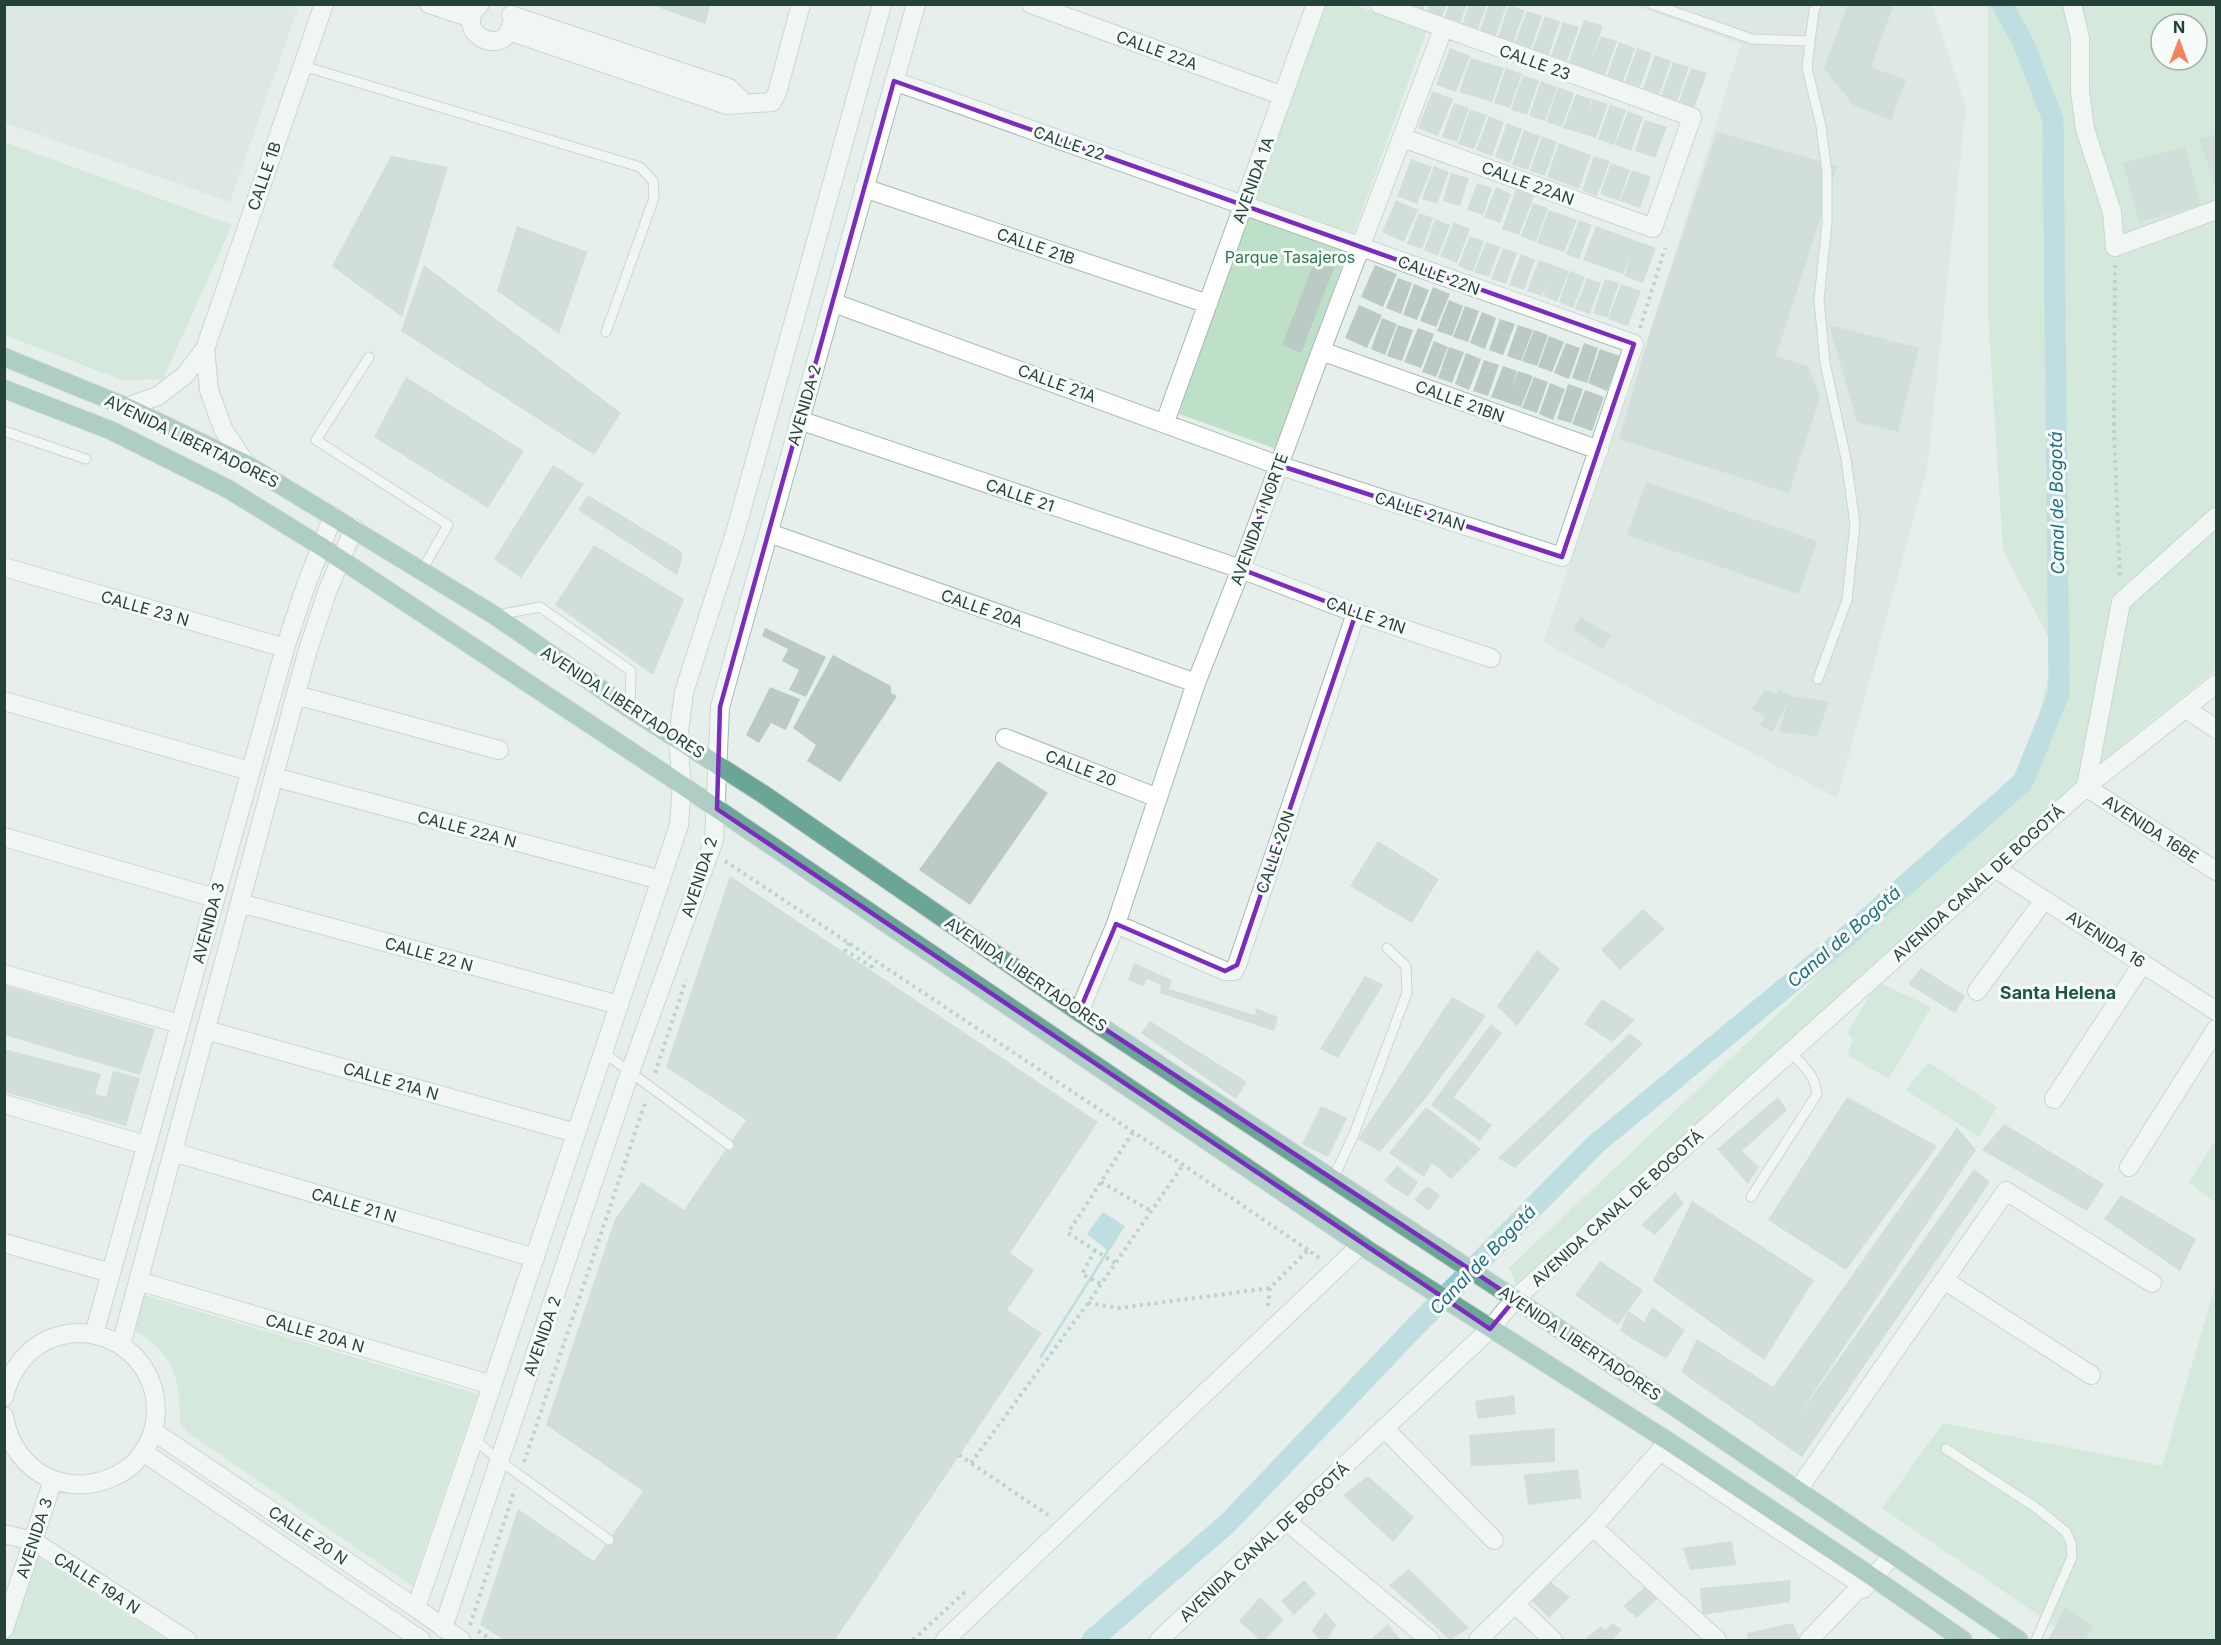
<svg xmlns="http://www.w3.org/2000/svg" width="2221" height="1645" font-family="Inter,sans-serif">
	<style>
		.built { fill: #d4dfda }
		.green { fill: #bfe0c8; fill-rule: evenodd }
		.water { fill: #8ec9d4 }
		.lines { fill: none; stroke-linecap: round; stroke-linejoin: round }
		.canal { stroke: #8ec9d4; stroke-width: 21 }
		.building { fill: #bbcac4 }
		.lane-casing { stroke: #a8b8b2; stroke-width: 11 }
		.street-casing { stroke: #a8b8b2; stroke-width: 20 }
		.secondary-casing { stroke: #a4bbb3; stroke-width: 20 }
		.primary-casing { stroke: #c2cac8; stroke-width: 20 }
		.path { stroke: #86b3a5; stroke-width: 4; stroke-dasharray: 3 4.5; stroke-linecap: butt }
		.lane { stroke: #fff; stroke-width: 9 }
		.street { stroke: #fff; stroke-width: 18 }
		.secondary { stroke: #fff; stroke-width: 18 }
		.primary { stroke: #6aa596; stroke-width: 18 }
		.marked { fill: none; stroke: #7b2cbf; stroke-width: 4.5; stroke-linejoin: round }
		.labels { text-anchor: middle; stroke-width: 6; stroke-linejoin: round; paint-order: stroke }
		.street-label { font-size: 16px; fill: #24423a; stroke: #f7fbf9 }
		.park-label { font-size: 16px; fill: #2d7a4b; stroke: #f7fbf9 }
		.water-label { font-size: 18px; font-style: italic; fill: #1c6f80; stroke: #f7fbf9 }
		.neighbourhood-label { font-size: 18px; font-weight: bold; fill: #1f5548; stroke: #f7fbf9 }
	</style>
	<rect width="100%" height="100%" fill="#e6efeb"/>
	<path class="built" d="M5,4L299,5L230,202L5,123Z
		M1634,5H1932L1966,107L1927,470L1837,798L1543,642L1651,329L1741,44Z"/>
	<path class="green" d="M1326,5H1354L1427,30L1276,449L1179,414L1181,408L1177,406L1208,322H1211Z
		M1986,5H2216V670L2131,737L2063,795L1517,1286L1509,1268L2023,782L2055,650L2003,550L1988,314V11ZM2161,24H2197V60H2161Z
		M4,142L232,225L163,379L122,380L5,335Z
		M1878,982L1931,1007L1889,1079L1847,1055L1853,1040L1847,1033Z
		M1928,1062L1997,1107L1979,1137L1906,1090Z
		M2216,1139V1203L2189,1182Z
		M2216,1283V1640H2075L1882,1508L1943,1423L2162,1466Z
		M140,1294L478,1394L412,1586L190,1434L180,1424C180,1380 175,1355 136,1331L135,1313Z
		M30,1552L167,1640H6Z"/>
	<path class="water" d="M1103,1212L1125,1226L1041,1359L1039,1357L1107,1250L1087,1234Z"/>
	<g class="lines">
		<path class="canal" d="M1092,1640L1228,1523L1414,1328L1596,1144L1831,950L2023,782L2059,693L2053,120L2023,42L2002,4"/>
	</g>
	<path class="building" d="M649,4H711L705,24Z
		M1405,4H1425L1423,11Z
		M1429,4H1447L1441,19L1426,14Z
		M1449,4H1467L1459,26L1444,20Z
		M1469,4H1487L1477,32L1462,26Z
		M1489,4H1507L1495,38L1479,33Z
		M1848,4H1894L1871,67L1906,80L1891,120L1854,106L1824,68Z
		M1509,5L1525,10L1512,45L1497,39Z
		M1527,11L1542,16L1530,51L1514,45Z
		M1545,16L1560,22L1548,56L1532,51Z
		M1584,20L1603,26L1591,61L1601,36L1617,41L1605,75L1568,65Z
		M1563,22L1579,27L1567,61L1551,56Z
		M1619,42L1635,48L1623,82L1607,76Z
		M1450,48L1470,56L1456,92L1436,85Z
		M1637,48L1652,53L1640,87L1625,82Z
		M1655,55L1671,61L1659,95L1643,89Z
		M1471,58L1504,68L1492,102L1459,92Z
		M1673,62L1689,67L1677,102L1661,96Z
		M1506,68L1522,74L1510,108L1494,103Z
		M1691,68L1707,73L1694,108L1679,102Z
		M1523,75L1539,81L1527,115L1511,110Z
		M1541,81L1557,87L1545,121L1529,116Z
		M1558,87L1574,93L1562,127L1546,122Z
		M1432,91L1453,99L1438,136L1418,128Z
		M1576,94L1592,99L1585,119L1593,99L1608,104L1596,138L1563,128Z
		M1454,103L1469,108L1457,142L1442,137Z
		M1610,105L1626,110L1614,145L1598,139Z
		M1470,110L1487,115L1474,149L1458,144Z
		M1628,111L1643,117L1631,151L1615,145Z
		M1489,116L1504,122L1492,156L1476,150Z
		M1645,120L1667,127L1655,158L1635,151Z
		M1507,123L1522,129L1510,163L1495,157Z
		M1524,130L1540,136L1528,170L1512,165Z
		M1717,132L1837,166L1776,356L1808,366L1820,397L1789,493L1619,439L1651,329Z
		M2216,134V188L2199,139Z
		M1542,136L1557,142L1545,176L1530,171Z
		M1559,143L1591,155L1579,189L1547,177Z
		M2185,147L2201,205L2139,222L2123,163Z
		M391,156L448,167L402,317L332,266Z
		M1594,156L1610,161L1597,196L1582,190Z
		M1411,159L1432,167L1417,204L1397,196Z
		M1611,163L1630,170L1619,201L1600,194Z
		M1434,166L1449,172L1437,204L1422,199Z
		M1632,170L1651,177L1640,208L1620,201Z
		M1451,173L1469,178L1460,206L1443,201Z
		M1477,183L1492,188L1483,215L1467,210Z
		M1496,187L1511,194L1500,223L1484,217Z
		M1516,189L1534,196L1519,235L1502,229Z
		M1396,200L1418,210L1404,242L1382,232Z
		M1533,203L1548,208L1536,242L1521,236Z
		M1549,210L1577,220L1564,252L1537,243Z
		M1419,213L1433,218L1422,249L1407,244Z
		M1435,219L1450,225L1438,256L1424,250Z
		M1579,220L1592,225L1579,259L1566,254Z
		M1454,222L1470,229L1457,263L1440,256Z
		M517,226L587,252L559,334L497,291Z
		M1596,226L1656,248L1643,283L1624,276L1631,255L1623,274L1583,260Z
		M1470,236L1484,241L1473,272L1458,266Z
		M1486,242L1500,247L1489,277L1474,272Z
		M1503,248L1517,253L1506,284L1491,279Z
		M1521,254L1535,260L1524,290L1509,285Z
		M1315,260L1334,268L1301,353L1282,345Z
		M1539,260L1569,271L1557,302L1543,296L1548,279L1542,296L1527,291Z
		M424,265L621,413L594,455L401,331Z
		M1375,265L1397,274L1383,307L1361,297Z
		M1570,271L1585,277L1573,308L1559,302Z
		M1398,278L1412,283L1401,314L1386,308Z
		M1587,278L1601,283L1590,314L1575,309Z
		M1605,279L1619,283L1607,318L1593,313Z
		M1414,284L1429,290L1417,320L1403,315Z
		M1621,284L1641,291L1628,326L1608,319Z
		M1433,287L1450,294L1436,327L1420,321Z
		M1449,300L1463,306L1452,336L1437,331Z
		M1359,305L1382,315L1367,348L1345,338Z
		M1465,306L1479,311L1468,342L1453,337Z
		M1482,312L1496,318L1485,349L1470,343Z
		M1382,318L1397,324L1385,355L1371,349Z
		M1500,319L1515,324L1503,355L1489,350Z
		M1398,325L1413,330L1402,361L1387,356Z
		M1518,325L1533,330L1521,361L1507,356Z
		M1829,325L1919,348L1898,432L1857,422Z
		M1418,328L1434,334L1421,368L1404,362Z
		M1534,330L1548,335L1537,366L1522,361Z
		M1549,336L1564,342L1552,372L1538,367Z
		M1434,341L1448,347L1436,377L1422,372Z
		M1566,343L1580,348L1569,379L1554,373Z
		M1584,343L1598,348L1587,383L1572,378Z
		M1449,347L1464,352L1452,383L1438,378Z
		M1600,349L1620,356L1607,391L1588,383Z
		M1466,353L1481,359L1469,390L1455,384Z
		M1484,360L1499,365L1488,396L1473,391Z
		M1503,366L1517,371L1512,388L1518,371L1533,376L1521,407L1491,397Z
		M406,377L524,451L488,508L374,437Z
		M1534,377L1548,382L1537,413L1522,408Z
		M1550,383L1565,389L1553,420L1539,414Z
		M1568,384L1583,389L1571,423L1557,419Z
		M1585,390L1604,397L1592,431L1572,424Z
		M553,465L584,484L521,578L494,559Z
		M1646,482L1817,541L1799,594L1627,535Z
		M588,495L682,552V559L677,575L578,510Z
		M594,545L684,599L653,675L555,605Z
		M1581,617L1611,636L1602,649L1573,630Z
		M765,628L826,657L806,697L789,690L799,670L782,661L788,649L762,636Z
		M833,655L891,686V693L897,696L840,782L807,761L816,745L793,728Z
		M770,687L800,699L786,730L771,723L759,743L746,735Z
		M1765,690L1777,694L1779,690L1791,696L1829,702L1817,736L1779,732L1788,702L1772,732L1760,725L1765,717L1752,709Z
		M998,761L1048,793L970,905L919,870Z
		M1378,841L1439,879L1412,923L1350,886Z
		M730,876L1098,1122L1010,1253L1034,1270L1007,1310L1042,1333L835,1640H504L480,1625L518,1509L594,1561L643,1491L546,1425L615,1219L642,1182L684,1210L746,1120L666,1067Z
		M1643,909L1665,929L1620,970L1601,950Z
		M1537,950L1560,969L1517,1026L1497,1006Z
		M1134,963L1172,980L1169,989L1255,1015L1256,1008L1278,1017L1274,1031L1160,993L1161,985L1147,979L1143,986L1128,980Z
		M1921,968L1965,996L1955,1013L1908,984Z
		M1365,976L1383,985L1338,1058L1320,1049Z
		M4,985L155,1029L140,1075L4,1035Z
		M1452,997L1486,1016L1425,1099L1380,1152L1358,1139Z
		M1602,999L1635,1020L1612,1042L1584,1024Z
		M1150,1021L1247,1082L1236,1099L1141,1033Z
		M1491,1024L1502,1033L1454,1097L1492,1125L1480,1141L1431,1105Z
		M1630,1033L1643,1044L1515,1168L1498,1158Z
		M4,1049L101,1074L95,1094L106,1097L113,1071L140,1078L126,1126L4,1092Z
		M1778,1097L1787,1110L1742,1151L1759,1167L1748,1184L1717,1149Z
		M1847,1097L1937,1146L1846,1270L1768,1220Z
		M1321,1106L1347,1118L1328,1157L1302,1144Z
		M1426,1107L1481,1149L1451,1179L1432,1163L1424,1177L1389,1153Z
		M2004,1124L2104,1184L2087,1211L1982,1150Z
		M1957,1127L1976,1150L1796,1419L1974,1169L1990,1182L1802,1457L1681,1372L1697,1339L1773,1387Z
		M1397,1166L1418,1182L1408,1197L1384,1181Z
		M1427,1186L1440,1195L1429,1211L1414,1200Z
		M1675,1192L1684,1203L1655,1235L1641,1225Z
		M2121,1195L2196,1239L2180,1271L2104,1219Z
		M1692,1201L1814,1280L1764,1360L1653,1281Z
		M1600,1261L1643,1290L1618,1325L1575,1295Z
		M1652,1307L1685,1330L1666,1359L1620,1331L1628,1311L1644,1322Z
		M1514,1395L1516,1414L1478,1419L1475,1401Z
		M1555,1428V1462L1471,1466L1469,1435Z
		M1578,1469L1582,1498L1528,1505L1524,1475Z
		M1368,1476L1414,1517L1393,1542L1343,1495Z
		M1732,1541L1736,1565L1690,1570L1683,1548Z
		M1409,1569L1469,1628L1450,1640L1389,1585Z
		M1304,1580L1316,1594L1294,1615L1281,1601Z
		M1791,1580L1790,1602L1702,1615L1700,1588Z
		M1549,1581L1570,1597L1549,1618L1530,1599Z
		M1646,1586L1657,1599L1637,1618L1623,1606Z
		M1260,1597L1284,1620L1265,1640H1260L1239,1621Z
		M2065,1608L2093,1625L2085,1640H2048Z
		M1325,1612L1336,1625L1327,1640H1320L1312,1631Z
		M1613,1623L1622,1630L1612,1640H1584L1601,1626L1605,1630Z
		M1793,1623L1800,1640H1748L1747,1633Z
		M1388,1624L1400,1639L1398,1640H1370Z"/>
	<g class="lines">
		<g class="lane-casing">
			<path id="lane" d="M1652,4L1752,39L1810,41L1814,11L1817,4
				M1810,41L1807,68L1821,126L1827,172V223L1819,300L1825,363L1846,459L1855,524L1847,600L1818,679
				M303,66L640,167L653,181L654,198L606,332
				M369,357L316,440L448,525L422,570
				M4,431L86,459
				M497,615L540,607L631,671L630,709
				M603,1052L729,1145
				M1333,1179L1354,1134L1407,993L1406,966L1387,948
				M1751,1197L1817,1094C1815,1075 1803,1065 1790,1052
				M474,1439L500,1461L609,1540
				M1946,1449L2038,1509L2066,1532L2071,1543L2072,1557L2036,1640"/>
		</g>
		<g class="street-casing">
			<path id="street" d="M429,4L471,18
				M480,4C449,31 506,62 512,22
				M1031,4L1283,96
				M1379,4L1692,117L1653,228L1403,138
				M2072,4L2080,38V91L2085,129L2112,212L2115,247L2216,210
				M511,15L729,88L745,103
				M509,31L727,105L772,102L777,93L801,4
				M864,188L1208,304
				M834,303L1278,465L1562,557L1634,344L894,81
				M205,349L209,390L223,429L246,464
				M1321,351L1599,450
				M127,407L158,396L185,375L205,349L324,4
				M799,420L1241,569L1356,613L1491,658
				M1165,422L1316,4
				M769,533L1196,683
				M4,567L285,648
				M296,695L499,750
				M4,701L250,771
				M2185,708L2216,729
				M1005,738L1158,798
				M274,777L661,880
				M2086,787L2121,602L2216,517
				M2086,787L2216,871
				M4,837L215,898
				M1995,868L2216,1011
				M240,903L619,1005
				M1116,924L1225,971H1234L1237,965L1356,613
				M4,974L180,1024
				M1977,991L2044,900
				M1079,1012L1116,924L1196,683L1241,569L1321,351L1443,29
				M206,1030L576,1133
				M2054,1099L2143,963
				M4,1104L146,1145
				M173,1152L535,1258
				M2129,1167L2216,1029
				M4,1243L111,1273
				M1944,1280L2091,1375
				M138,1281L492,1385
				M1515,1299L2086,787L2216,684
				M94,1334L285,648L306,585L333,516
				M121,1345L307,653L327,592L354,528
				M4,1397C6,1386 10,1378 16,1368C62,1299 166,1340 155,1422C152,1441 140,1461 124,1471C73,1503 13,1475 4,1416
				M1384,1428L1494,1540
				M1660,1451L1862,1585L1809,1640
				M1797,1491L2006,1191L2152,1283
				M1286,1521L1430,1640
				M1593,1527L1717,1640
				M4,1534L33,1541L187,1640
				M1863,1589L1893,1555
				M1515,1604L1553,1640
				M4,1629L53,1480
				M1478,1640L1593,1527L1667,1443"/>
		</g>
		<g class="secondary-casing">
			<path id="secondary" d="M153,1431L416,1608L461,1640
				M143,1452L421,1640
				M416,1608L474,1439L679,825L682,785L678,739L684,692L735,533L882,4
				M443,1628L630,1072L714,840L720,707L916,4
				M945,1640L1361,1245
				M1159,1640L1490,1329L1515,1299"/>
		</g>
		<g class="primary-casing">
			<path id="primary" d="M4,357L127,407L246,464L494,615L630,709L763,794L1079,1012L1515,1299L2019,1640
				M4,389L110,430L228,489L322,547L682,785L1371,1252L1668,1441L1874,1578L1963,1640"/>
		</g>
		<path class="path" d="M2115,265L2114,430L2120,579
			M1640,328L1665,248
			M725,861L1183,1165L1308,1250
			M849,943L845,950L872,967L871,969
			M655,1073L686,980
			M1101,1182L1151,1211
			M1095,1250L1082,1274L1101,1284
			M1115,1263L1068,1233L1133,1132
			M1088,1303L1120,1308L1270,1288
			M1268,1306L1270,1288L1308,1250L1322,1260
			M959,1455L1048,1515
			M524,1462L646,1100
			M971,1463L1088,1303L1183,1165
			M470,1625L515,1489
			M478,1631L492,1640
			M913,1640L965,1592"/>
		<use href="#lane" class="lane"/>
		<use href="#street" class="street"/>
		<use href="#secondary" class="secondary"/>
		<use href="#primary" class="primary"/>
	</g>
	<path d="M0 0H2221V1645H0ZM894,81L1634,344L1562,557L1278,465L1241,569L1356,613L1237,965L1225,971L1116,924L1079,1012L1515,1299L1490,1329L717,809L720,707Z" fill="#e6efeb" fill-opacity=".55" fill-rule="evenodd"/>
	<path class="marked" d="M894,81L1634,344L1562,557L1278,465L1241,569L1356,613L1237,965L1225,971L1116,924L1079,1012L1515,1299L1490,1329L717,809L720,707Z"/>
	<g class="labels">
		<g class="street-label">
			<text transform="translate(1157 50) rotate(20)" y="6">CALLE 22A</text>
			<text transform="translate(1535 62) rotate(20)" y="6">CALLE 23</text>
			<text transform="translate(1069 143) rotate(19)" y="6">CALLE 22</text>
			<text transform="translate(264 176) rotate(-71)" y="6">CALLE 1B</text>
			<text transform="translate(1253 180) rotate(-70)" y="6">AVENIDA 1A</text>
			<text transform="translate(1528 183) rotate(20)" y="6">CALLE 22AN</text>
			<text transform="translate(1036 246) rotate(19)" y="6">CALLE 21B</text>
			<text transform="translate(1439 275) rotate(20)" y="6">CALLE 22N</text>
			<text transform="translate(1057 383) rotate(20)" y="6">CALLE 21A</text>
			<text transform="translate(1460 401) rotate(20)" y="6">CALLE 21BN</text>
			<text transform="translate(804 405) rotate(-74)" y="6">AVENIDA 2</text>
			<text transform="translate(192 441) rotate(26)" y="6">AVENIDA LIBERTADORES</text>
			<text transform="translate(1020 495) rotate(19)" y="6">CALLE 21</text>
			<text transform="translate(1420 511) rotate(18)" y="6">CALLE 21AN</text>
			<text transform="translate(1259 519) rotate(-70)" y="6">AVENIDA 1 NORTE</text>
			<text transform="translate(145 608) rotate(16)" y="6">CALLE 23 N</text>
			<text transform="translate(982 608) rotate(19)" y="6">CALLE 20A</text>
			<text transform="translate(1366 615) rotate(19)" y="6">CALLE 21N</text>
			<text transform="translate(623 702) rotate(33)" y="6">AVENIDA LIBERTADORES</text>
			<text transform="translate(1081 768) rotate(21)" y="6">CALLE 20</text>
			<text transform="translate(467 829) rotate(15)" y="6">CALLE 22A N</text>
			<text transform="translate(2151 829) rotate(33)" y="6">AVENIDA 16BE</text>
			<text transform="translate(1275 852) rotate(-71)" y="6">CALLE 20N</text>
			<text transform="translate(699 877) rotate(-72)" y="6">AVENIDA 2</text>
			<text transform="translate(1978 883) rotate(-42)" y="6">AVENIDA CANAL DE BOGOTÁ</text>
			<text transform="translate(208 923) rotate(-75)" y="6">AVENIDA 3</text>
			<text transform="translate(2106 939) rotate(33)" y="6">AVENIDA 16</text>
			<text transform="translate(429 954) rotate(15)" y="6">CALLE 22 N</text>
			<text transform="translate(1026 974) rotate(34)" y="6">AVENIDA LIBERTADORES</text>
			<text transform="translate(391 1081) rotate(16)" y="6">CALLE 21A N</text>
			<text transform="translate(354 1205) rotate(16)" y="6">CALLE 21 N</text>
			<text transform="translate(1617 1208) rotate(-42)" y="6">AVENIDA CANAL DE BOGOTÁ</text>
			<text transform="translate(315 1333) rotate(16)" y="6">CALLE 20A N</text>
			<text transform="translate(542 1336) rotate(-71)" y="6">AVENIDA 2</text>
			<text transform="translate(1580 1343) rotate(34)" y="6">AVENIDA LIBERTADORES</text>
			<text transform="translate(308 1535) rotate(34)" y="6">CALLE 20 N</text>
			<text transform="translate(34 1538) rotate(-72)" y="6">AVENIDA 3</text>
			<text transform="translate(1264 1542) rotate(-43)" y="6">AVENIDA CANAL DE BOGOTÁ</text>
			<text transform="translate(97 1583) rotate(33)" y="6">CALLE 19A N</text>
		</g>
		<g class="park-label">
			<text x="1290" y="263">Parque Tasajeros</text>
		</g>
		<g class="water-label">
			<text transform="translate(2057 503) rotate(-91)" y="6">Canal de Bogotá</text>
			<text transform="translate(1844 937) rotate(-41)" y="6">Canal de Bogotá</text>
			<text transform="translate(1483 1260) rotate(-46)" y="6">Canal de Bogotá</text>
		</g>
		<g class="neighbourhood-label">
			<text x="2058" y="999">Santa Helena</text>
		</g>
	</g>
	<rect width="2221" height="1645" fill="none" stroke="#24423a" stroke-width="12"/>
	<g transform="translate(2179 42)"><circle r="28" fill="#f7fbf9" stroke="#a3b1ad" stroke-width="1.5"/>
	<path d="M0-4.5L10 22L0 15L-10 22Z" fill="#f4845f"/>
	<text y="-9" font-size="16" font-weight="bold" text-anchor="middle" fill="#24423a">N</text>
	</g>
</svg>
